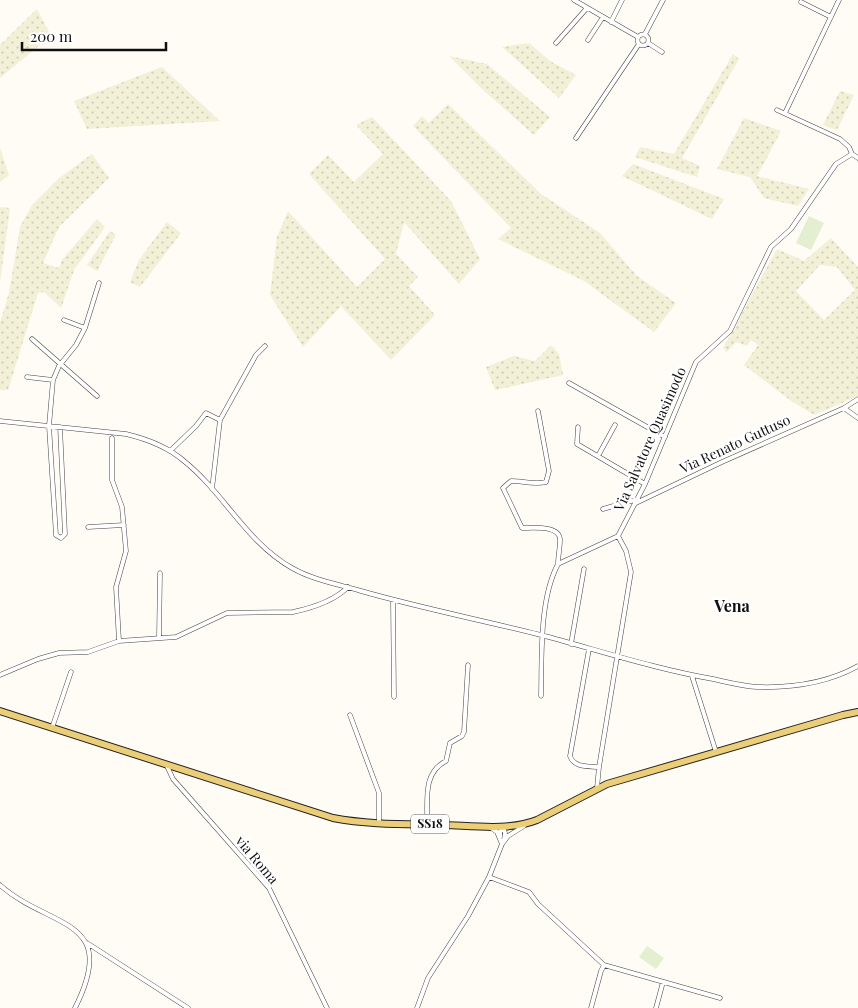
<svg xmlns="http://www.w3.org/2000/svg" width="858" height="1008" font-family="'Playfair Display',serif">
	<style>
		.farmland { fill: url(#farmland-dots); fill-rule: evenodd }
		.pitch { fill: #e4eed1 }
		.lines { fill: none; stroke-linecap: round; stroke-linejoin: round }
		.street-casing { stroke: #434343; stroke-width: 5 }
		.primary-casing { stroke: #212121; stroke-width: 8 }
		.street { stroke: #fff; stroke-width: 4 }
		.primary { stroke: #ebce77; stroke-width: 6 }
		.labels { text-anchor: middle; stroke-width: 5; stroke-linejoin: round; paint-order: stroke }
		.shield { fill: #fff; stroke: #585858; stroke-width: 1 }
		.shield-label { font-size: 12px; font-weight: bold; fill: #101010 }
		.street-label { font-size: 14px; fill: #101010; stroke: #fff }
		.quarter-label { font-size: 16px; font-weight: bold; fill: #101010; stroke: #fff }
	</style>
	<defs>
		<pattern id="farmland-dots" width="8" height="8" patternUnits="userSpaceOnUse" patternTransform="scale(1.25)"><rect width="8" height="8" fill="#f2f0d6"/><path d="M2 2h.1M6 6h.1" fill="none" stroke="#cecdb7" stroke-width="1.8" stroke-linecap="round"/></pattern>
	</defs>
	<rect width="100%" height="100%" fill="#fefcf4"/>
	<path class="farmland" d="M37,9L51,36L0,78V45Z
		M529,43L550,61L576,75L559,98L502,47Z
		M733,54L739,59L682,158L700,166L697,177L635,157L640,147L674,154Z
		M449,56L487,64L550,117L534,135L482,89Z
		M162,67L220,121L87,129L74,101Z
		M840,91L854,95L837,130L823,125Z
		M448,104L541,194L600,233L637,276L676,303L654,332L584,281L498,239L511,228L413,126L422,116L429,123Z
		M372,117L451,201L480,259L459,284L404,222L396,254L418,277L409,286L435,315L391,360L341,306L303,347L270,295L277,237L288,211L357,287L385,259L309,174L328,155L354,182L383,154L356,125Z
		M744,118L781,131L757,176L809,189L798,206L764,198L750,177L717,169Z
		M0,148L9,175L0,182Z
		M92,154L109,178L59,227L43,263L59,268L62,260L97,219L105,227L74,270L61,308L44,292L38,293L8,390H0V322L9,293L20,227L32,205L58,179Z
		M633,164L724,199L712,219L622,176Z
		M0,207L10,208L0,282Z
		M167,222L181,233L140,287L130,282L139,260Z
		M110,231L116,235L97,271L87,265Z
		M831,238L858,267V396L814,415L790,400L744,365L758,345L751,340L747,346L736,342L727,352L723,348L777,249L804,261ZM820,265L837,267L855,290L824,320L796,291Z
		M551,345L559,354L563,375L495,390L486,367L514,356L535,361Z"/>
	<path class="pitch" d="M809,216L824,223L811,250L796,243Z
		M647,946L664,958L656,969L639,957Z"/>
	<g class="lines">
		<g class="street-casing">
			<path id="street" d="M574,0L638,37
				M801,2L831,17
				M611,22L622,0
				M645,34L663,0
				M637.5 40a5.5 5.5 0 1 1 11 0a5.5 5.5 0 1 1-11 0Z
				M588,40L603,17
				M556,43L587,8
				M648,43L662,52
				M777,110L840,139L849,147L852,154
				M785,113L839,0
				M576,138L639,44
				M64,320L85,328
				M32,339L97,396
				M27,377L53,380
				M569,383L665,437
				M844,408L858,418
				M538,411L549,471L546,482C534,485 523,481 511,481L503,488L522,528C533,528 560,525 560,540C560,548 558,556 558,564
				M0,421L126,434C147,439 168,447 184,461C224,493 246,542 292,568C313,580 338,584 361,591C421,608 481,620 541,635C598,650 655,669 713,679C727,682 742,686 757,687C791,688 828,683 858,666
				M60,427L65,534L61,538L56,535L49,426L53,380L59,366L76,345L85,328L99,283
				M578,427L577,444L645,484
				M112,438V480L122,507L126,551L116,587L119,641
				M170,451L196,426L206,413L220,420
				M598,456L615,425
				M212,489L220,420L256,355L265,346
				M636,503L722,462L844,408L858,399
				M603,509L638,499
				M88,527L124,525
				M393,600L394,697
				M159,638L160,573
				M571,644L584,569
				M589,649L570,756C574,768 588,766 599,767
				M0,675L38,659L59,653L88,652L119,641L176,637L227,613L293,612C312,608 334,601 348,587
				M692,676L716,752
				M541,696C542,656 539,600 558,564L618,536L645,484L696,362L730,331L771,247L791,229L836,164L852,154L858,158
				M350,715L379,793V823
				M52,728L71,672
				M167,766L173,779L269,888L327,1008
				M597,788L599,767L631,572L626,551L618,536
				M427,824C428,801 422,773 446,761L450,743L462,736L464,732L468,665
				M490,827L497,832L502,844L508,836L524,826
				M500,837V832L503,826L505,833L504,840
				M489,877L529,892L538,904L604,965L720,998
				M0,885C49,929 121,917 75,1008
				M87,943L188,1008
				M417,1008L428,978L468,916L489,877L502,844
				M591,1008L601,971L604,965
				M656,1008L663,982"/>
		</g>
		<g class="primary-casing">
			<path id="primary" d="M0,711L333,818C369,825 408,824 445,825C474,826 509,831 537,820L607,784L843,715L858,712"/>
		</g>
		<use href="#street" class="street"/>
		<use href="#primary" class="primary"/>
	</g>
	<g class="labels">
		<rect class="shield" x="411" y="814.5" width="38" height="19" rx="4"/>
		<g class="shield-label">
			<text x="430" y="828">SS18</text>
		</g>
		<g class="street-label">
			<text transform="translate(650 439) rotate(-66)" y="5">Via Salvatore Quasimodo</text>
			<text transform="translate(735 444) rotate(-25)" y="5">Via Renato Guttuso</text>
			<text transform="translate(257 860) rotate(50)" y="5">via Roma</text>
		</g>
		<g class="quarter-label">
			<text x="732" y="612">Vena</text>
		</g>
	</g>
	<path d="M22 42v8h144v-8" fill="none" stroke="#101010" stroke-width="2.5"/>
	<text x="30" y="42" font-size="15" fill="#101010" stroke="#ffffff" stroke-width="4" paint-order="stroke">200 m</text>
</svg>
